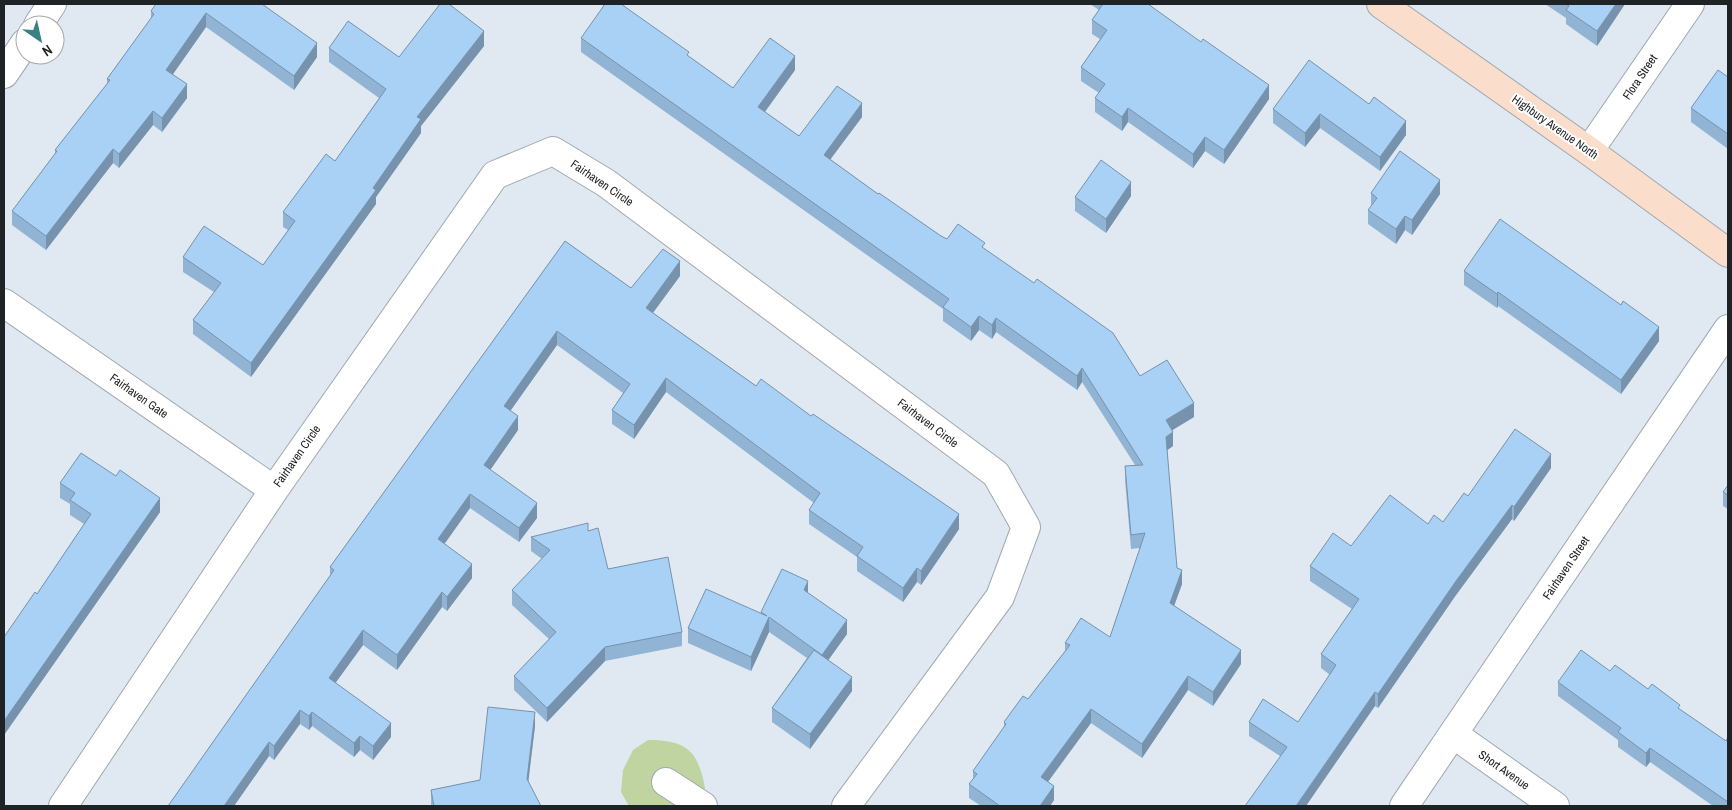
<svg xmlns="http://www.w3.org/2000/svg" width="1732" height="810" font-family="'Archivo Narrow',sans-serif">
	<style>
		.green { fill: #c0d4a1 }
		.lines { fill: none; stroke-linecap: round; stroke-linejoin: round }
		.street-casing { stroke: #9fa8b0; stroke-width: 30 }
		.secondary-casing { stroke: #9fa8b0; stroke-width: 30 }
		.street { stroke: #fff; stroke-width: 28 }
		.secondary { stroke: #fbddcb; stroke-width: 28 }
		.wall { fill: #91b4d4 }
		.shaded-wall { fill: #7692ac }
		.building { fill: #a9d1f6; stroke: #7692ac }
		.labels { text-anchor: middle; stroke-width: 4; stroke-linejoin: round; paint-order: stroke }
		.street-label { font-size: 12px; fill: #202326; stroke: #fff }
	</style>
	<rect width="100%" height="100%" fill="#e0e9f2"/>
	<path class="green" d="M648,740C687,740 698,751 705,788L695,806H629L621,792L623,770L633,750Z"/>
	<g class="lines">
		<g class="street-casing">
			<path id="street" d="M38,25L52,4
				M4,74L25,43
				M1589,151L1690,4
				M4,303L274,490
				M1453,734L1555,806
				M666,782L703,806
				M63,806L274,490L495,175L553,151L606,183L996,474L1026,527L1000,597L846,806
				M1404,806L1728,329"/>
		</g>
		<g class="secondary-casing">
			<path id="secondary" d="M1381,4L1589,151L1728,253"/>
		</g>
		<use href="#street" class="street"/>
		<use href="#secondary" class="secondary"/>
	</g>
	<path class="wall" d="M262,4L317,57L294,90L206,27L173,74L187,98L162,132L153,125L119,168L113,163L46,250L12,225V211L55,154V150L107,84V79L151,19V11Z
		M1090,4H1148L1269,99L1224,164L1205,151L1193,168L1128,122L1122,131L1095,112V98L1099,93L1081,81V67L1100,39L1092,34V20L1099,10Z
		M1545,4H1625L1597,46L1566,24V18Z
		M581,38L689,57L733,88L795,70L765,112L799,136L862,117L830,159L878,194L941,236L947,239L985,249L1140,376L1194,417L1172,430L1173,446L1167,450L1177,568L1182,584L1174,606L1241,664L1213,706L1188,690L1142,758L1091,723L1048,782L1054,800L1050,806H981L969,798V784L973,779V771L1004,728V722L1028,699L1065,651V643L1110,637L1140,548L1131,549L1125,480V466L1135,465L1082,382L1077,390L996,332L992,339L979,330L971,341L943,321V309L581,52Z
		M484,46L421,126V133L376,197V204L251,377L193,334V320L214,292L183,272V257L263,265L288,230L283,227V212L335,161L379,98L329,62V48L399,57Z
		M1728,77V149L1691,122V108Z
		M1369,104L1406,135L1380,171L1320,128L1305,147L1273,123V109Z
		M1371,193L1440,194L1412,235L1405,230L1396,244L1368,224V210L1371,207Z
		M1131,196L1106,233L1075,211V197Z
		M565,241L631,288L680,276L653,313L959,529L921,585L917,582L903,602L857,571V557L809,524V510L814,503L666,392L634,439L612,424V410L623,393L557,345L510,411L518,430L490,470L537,518L519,542L470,508L444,544L472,578L447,611L442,607L397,670L363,645L335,683L391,737L373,760L360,750L354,757L312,726L309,730L300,724L274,760L269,756L234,806H168L330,576V567Z
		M1464,271L1659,341L1621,394L1498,306L1497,308L1464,285Z
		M1551,468L1514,521L1512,519L1456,595L1378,708L1375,706L1280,756L1249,736V722H1298L1330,675L1321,668V654L1352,609L1310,581V566L1351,546L1428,524L1443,522L1468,496Z
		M60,483L160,512L4,735L37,594L84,524L70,515V504L60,498Z
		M1728,485V509L1723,506V492Z
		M588,531L608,569L682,632V646L605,661L547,722L514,690V676L549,639L512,605V590L542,559L531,551V537Z
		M808,593L847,634L828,660L852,691L810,749L772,722V708L807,658L769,632L751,671L688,643V628L761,613V612Z
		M1728,627V644L1727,643V629Z
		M1610,671L1648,689L1680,710L1726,741L1728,737V806H1713L1650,762L1646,767L1618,747V740L1558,696V682Z
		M535,726L528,781L541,806H431V790L480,780Z"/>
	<path class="shaded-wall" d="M1616,4H1625L1597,46V31Z
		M206,13V27L166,84V70Z
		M484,31V46L421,126V133L376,197V204L251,377V363L373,188L417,117Z
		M317,43V57L294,90V76Z
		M795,56V70L758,121V107Z
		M187,84V98L162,132V118Z
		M1269,85V99L1224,164V150Z
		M862,103V117L824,168V155Z
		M1128,108V122L1122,131V117Z
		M153,111V125L119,168V154Z
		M1320,114V128L1305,147V133Z
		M1406,121V135L1380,171V157Z
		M1205,137V151L1193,168V154Z
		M113,149V163L46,250V236Z
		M1440,180V194L1412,235V220Z
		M1131,182V196L1106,233V219Z
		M1405,216V230L1396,244V229Z
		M680,261V276L646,322V308Z
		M1498,292V306L1497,308V294Z
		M979,316V330L971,341V327Z
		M996,318V332L992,339V325Z
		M1659,327V341L1621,394V380Z
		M557,331V345L504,420V406Z
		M1082,368V382L1077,390V376Z
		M666,378V392L634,439V425Z
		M1194,403V417L1166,434V420Z
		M518,416V430L484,479V465Z
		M1173,432V446L1166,451V437Z
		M1551,454V468L1514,521V507Z
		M470,494V508L438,553V539Z
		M160,498V512L4,735V721Z
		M537,503V518L519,542V528Z
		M1512,505V519L1456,595L1378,708V694L1456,581Z
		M959,514V529L921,585V571Z
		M472,564V578L447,611V597Z
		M917,568V582L903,602V588Z
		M1182,570V584L1170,617V603Z
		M808,581V595L804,590Z
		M442,592V607L397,670V655Z
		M769,617V632L751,671V657Z
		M847,620V634L822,669V655Z
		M363,630V645L329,692V678Z
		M605,647V661L547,722V708Z
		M1241,650V664L1213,706V692Z
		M1188,676V690L1142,758V744Z
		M852,677V691L810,749V734Z
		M1375,692V706L1306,806H1296Z
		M1091,709V723L1041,791V777Z
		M300,710V724L274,760V746Z
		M312,712V726L309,730V716Z
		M535,712V726L527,793V779Z
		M391,723V737L373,760V746Z
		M360,736V750L354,757V743Z
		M269,742V756L234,806H224Z
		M1650,748V762L1646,767V753Z
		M1054,786V800L1050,806H1040Z"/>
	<path class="building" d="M156,4H262L317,43L294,76L206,13L166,70L187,84L162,118L153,111L119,154L113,149L46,236L12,211L57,151L55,150L110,80L107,79L154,14L151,11Z
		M440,4H449L484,31L417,117L421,119L373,188L376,190L251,363L193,320L221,283L183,257L204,226L263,265L295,221L283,212L326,154L335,161L386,89L329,48L348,21L399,57Z
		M605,4H621L689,52L687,55L733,88L770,38L795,56L758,107L799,136L837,86L862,103L824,155L878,194L879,193L941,236L947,239L958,224L985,243L982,247L1034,283L1037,279L1113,333L1140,376L1167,360L1194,403L1166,420L1173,432L1166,437L1177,568L1182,570L1170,603L1241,650L1213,692L1188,676L1142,744L1091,709L1041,777L1054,786L1040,806H1000L969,784L977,774L973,771L1006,724L1004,722L1023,696L1028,699L1070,645L1065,643L1081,618L1110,637L1145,533L1131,535L1125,466L1143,465L1082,368L1077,376L996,318L992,325L979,316L971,327L943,307L949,299L581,38Z
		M1103,4H1148L1201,42L1203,39L1269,85L1224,150L1205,137L1193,154L1128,108L1122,117L1095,98L1105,84L1081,67L1107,30L1092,20Z
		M1565,4H1616L1597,31L1566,10L1569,6Z
		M1309,60L1369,104L1374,97L1406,121L1380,157L1320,114L1305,133L1273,109Z
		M1718,70L1728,77V134L1691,108Z
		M1400,151L1440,180L1412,220L1405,216L1396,229L1368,210L1377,198L1371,193Z
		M1101,160L1131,182L1106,219L1075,197Z
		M1500,219L1621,305L1623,301L1659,327L1621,380L1498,292L1497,294L1464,271Z
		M565,241L631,288L663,249L680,261L646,308L756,386L761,379L811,416L813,414L959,514L921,571L917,568L903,588L857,556L863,547L809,510L820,493L666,378L634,425L612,410L630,384L557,331L504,406L518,416L484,465L537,503L519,528L470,494L438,539L472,564L447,597L442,592L397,655L363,630L329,678L391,723L373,746L360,736L354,743L312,712L309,716L300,710L274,746L269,742L224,806H168L334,570L330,567Z
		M1515,429L1551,454L1514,507L1512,505L1456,581L1378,694L1375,692L1296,806H1245L1287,747L1249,722L1263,699L1298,722L1336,665L1321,654L1359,599L1310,566L1333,533L1351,546L1390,495L1428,524L1434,515L1443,522L1464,493L1468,496Z
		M81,453L116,476L120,470L160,498L4,721V637L35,592L37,594L91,514L70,500L75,493L60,483Z
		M1728,485V495L1723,492Z
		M588,523V531L598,528L608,569L668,557L682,632L605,647L547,708L514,676L556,632L512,590L550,550L531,537Z
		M782,569L808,581L804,590L847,620L822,655L769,617L751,657L688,628L706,589L767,616L761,612Z
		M814,650L852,677L810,734L772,708Z
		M1581,650L1610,671L1615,665L1648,689L1652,684L1680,705L1678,708L1726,741L1728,737V802L1650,748L1646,753L1618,732L1621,728L1558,682Z
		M488,707L535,712L527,779L541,806H434L431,790L480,780Z"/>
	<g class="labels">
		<g class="street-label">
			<text transform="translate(1640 77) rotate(-56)" y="4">Flora Street</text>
			<text transform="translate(1555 127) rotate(35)" y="4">Highbury Avenue North</text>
			<text transform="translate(602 183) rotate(34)" y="4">Fairhaven Circle</text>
			<text transform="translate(139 396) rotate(35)" y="4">Fairhaven Gate</text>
			<text transform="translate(928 423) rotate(37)" y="4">Fairhaven Circle</text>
			<text transform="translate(297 456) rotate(-55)" y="4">Fairhaven Circle</text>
			<text transform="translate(1566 568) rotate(-56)" y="4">Fairhaven Street</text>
			<text transform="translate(1504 770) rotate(35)" y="4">Short Avenue</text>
		</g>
	</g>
	<rect width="1732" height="810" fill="none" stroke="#202326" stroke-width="10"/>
	<g transform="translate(40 40) rotate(146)"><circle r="24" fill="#ffffff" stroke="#a6a7a8"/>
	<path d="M0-4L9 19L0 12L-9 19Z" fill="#398283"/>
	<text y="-8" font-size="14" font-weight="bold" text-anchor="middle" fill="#202326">N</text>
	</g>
</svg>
